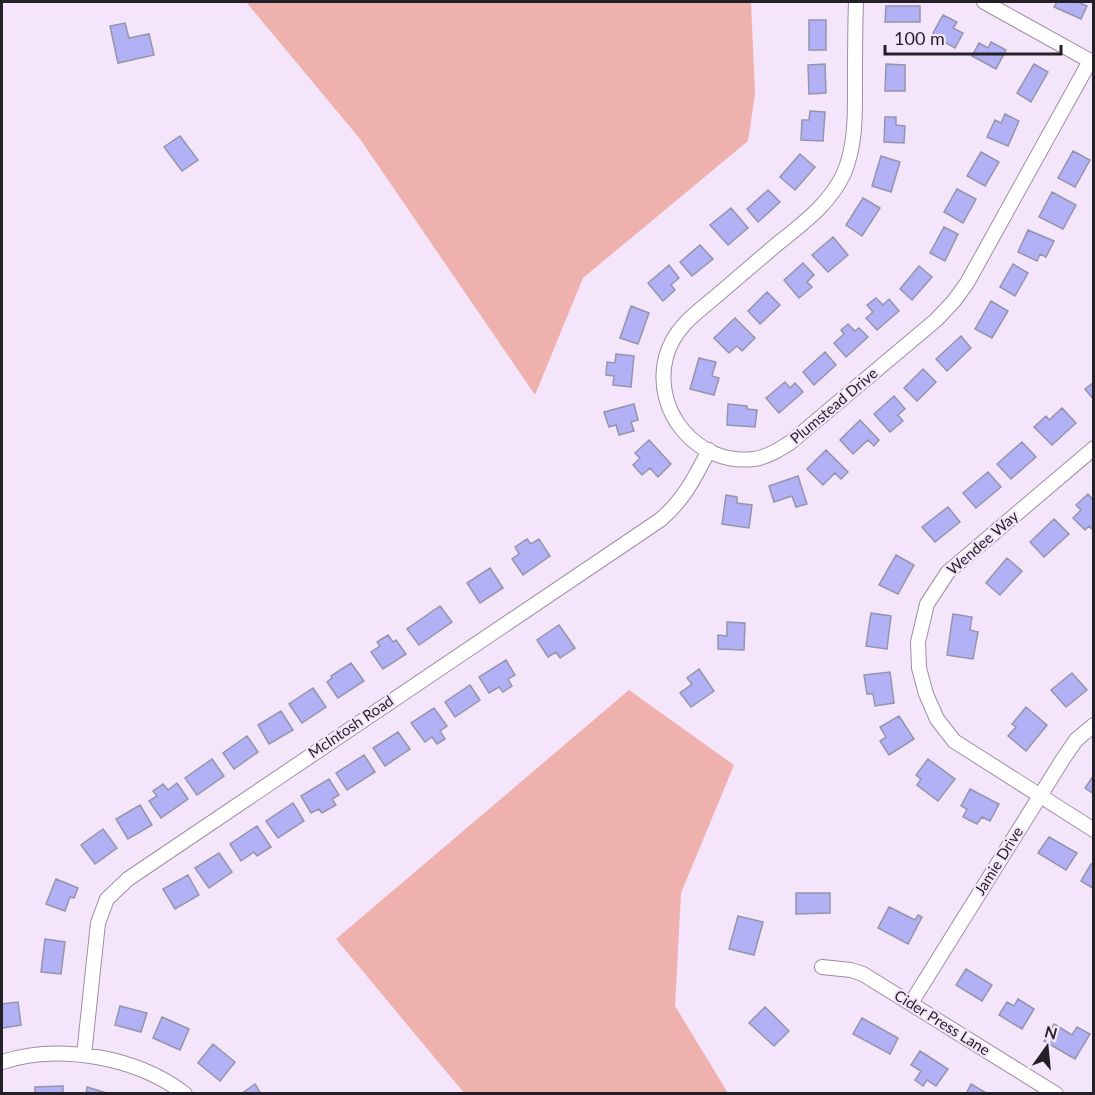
<svg xmlns="http://www.w3.org/2000/svg" width="1095" height="1095" font-family="Lato,sans-serif">
	<style>
		.green { fill: #eeb1ae }
		.building { fill: #b2b1f5; stroke: #9495ab; stroke-width: 1.5 }
		.lines { fill: none; stroke-linecap: round; stroke-linejoin: round }
		.minor-casing { stroke: #9d8fa2; stroke-width: 16 }
		.minor { stroke: #fff; stroke-width: 14 }
		.labels { text-anchor: middle; stroke-width: 4.5; stroke-linejoin: round; paint-order: stroke }
		.street-label { font-size: 15px; fill: #251f27; stroke: #f5e5fb }
	</style>
	<rect width="100%" height="100%" fill="#f5e5fb"/>
	<path class="green" d="M246,2H751L755,94L748,141L583,278L535,395L360,139Z
		M629,690L734,765L681,893L675,1006L728,1093H464L336,939Z"/>
	<path class="building" d="M1057,2H1078L1087,6L1081,19L1054,7Z
		M886,6H920V22H885Z
		M943,15L957,22L953,28L963,33L955,48L932,35Z
		M809,20H826V50H809Z
		M125,23L129,38L149,34L154,55L118,63L110,26Z
		M991,42L1006,50L996,69L972,56L979,43L988,48Z
		M825,64L826,93L809,94L808,65Z
		M886,64L905,65V91H885Z
		M1034,64L1048,72L1031,102L1017,93Z
		M810,111L825,112L823,141L801,140L802,120H809Z
		M1005,114L1019,121L1008,146L987,137L995,120L1001,123Z
		M885,117H896V125L905,126L904,143L884,142Z
		M180,136L198,160L182,171L164,147Z
		M1073,151L1090,160L1075,187L1058,178Z
		M981,152L999,162L985,186L967,176Z
		M800,154L815,167L795,190L780,177Z
		M881,156L900,162L891,192L872,186Z
		M957,189L976,199L963,223L944,212Z
		M768,190L780,202L758,222L747,209Z
		M1052,192L1076,205L1063,229L1039,217Z
		M863,198L880,208L862,236L846,225Z
		M731,208L748,228L728,245L710,225Z
		M944,227L958,234L945,261L930,253Z
		M1028,230L1054,241L1046,257L1040,254L1037,261L1018,252Z
		M833,237L848,255L828,272L812,255Z
		M700,245L713,259L692,276L680,262Z
		M803,263L814,275L807,282L812,287L799,298L784,280Z
		M1013,264L1028,273L1015,296L1000,287Z
		M669,265L679,278L671,285L675,290L663,301L648,283Z
		M919,266L932,277L912,300L900,289Z
		M767,292L780,305L760,324L748,311Z
		M876,298L883,305L889,299L899,311L877,330L866,318L873,312L867,305Z
		M991,301L1008,311L992,338L975,329Z
		M631,306L649,313L638,344L620,338Z
		M735,318L755,338L742,351L737,346L729,353L714,338Z
		M848,324L855,331L859,328L868,337L846,357L834,343L844,334L841,330Z
		M961,336L971,348L947,371L936,359Z
		M825,352L836,365L814,385L803,372Z
		M616,354L634,356L631,387L613,385L614,376L606,375L607,362L615,363Z
		M699,358L716,362L712,376L719,378L714,395L690,389Z
		M923,369L936,382L917,401L904,388Z
		M785,382L790,388L795,383L803,392L779,413L766,398Z
		M1094,382V400L1085,389Z
		M894,396L905,409L898,415L903,421L890,432L874,414Z
		M634,404L638,420L631,422L634,431L619,435L616,425L609,427L604,412Z
		M728,404L747,406V409L757,410L755,427L727,425Z
		M1062,408L1076,423L1052,445L1034,427L1046,416L1049,420Z
		M860,420L879,440L874,446L868,440L853,454L840,440Z
		M649,440L671,464L658,477L650,468L642,475L633,465L640,458L635,453Z
		M1022,442L1036,457L1011,479L997,464Z
		M826,450L848,472L841,479L835,473L823,485L807,469Z
		M988,472L1001,487L976,508L963,493Z
		M798,476L807,504L796,507L792,496L774,502L769,486Z
		M1088,494L1094,501V531L1089,526L1085,530L1073,518L1081,510L1076,505Z
		M726,495L737,497V503L752,505L749,528L722,524Z
		M948,507L960,522L935,542L922,527Z
		M1054,519L1069,534L1044,557L1030,542Z
		M527,539L531,544L539,539L550,556L523,575L512,559L519,554L515,547Z
		M896,555L914,565L898,594L879,585Z
		M1007,558L1022,571L1000,595L986,583Z
		M490,568L503,588L480,603L467,583Z
		M440,606L452,622L419,645L407,629Z
		M871,613L891,616L887,649L866,646Z
		M953,614L972,617L970,630L978,632L973,659L947,655Z
		M727,622L745,623L744,650L718,649V635L727,636Z
		M559,625L575,648L560,658L556,652L548,657L537,640Z
		M388,635L393,642L396,640L406,654L383,669L371,652L380,646L377,642Z
		M506,660L515,675L508,679L512,686L503,692L499,687L489,693L479,677Z
		M351,663L364,681L338,698L327,682L332,678L331,676Z
		M699,669L714,691L691,707L680,693L692,684L687,678Z
		M890,672L894,703L875,706L873,694H867L864,675Z
		M1072,673L1087,690L1066,707L1051,690Z
		M470,685L480,700L455,717L445,702Z
		M313,688L326,707L302,723L289,704Z
		M1026,707L1047,725L1026,751L1008,736L1016,727L1012,724Z
		M434,708L447,726L440,731L445,739L437,744L432,737L425,742L411,723Z
		M281,711L293,730L269,744L258,725Z
		M899,716L914,739L889,755L880,741L886,737L880,727Z
		M398,732L410,749L385,766L373,748Z
		M247,736L258,752L234,769L223,753Z
		M364,755L375,772L347,790L336,773Z
		M212,759L224,776L197,795L185,778Z
		M928,759L955,779L938,801L917,785L921,779L916,775Z
		M1094,775V794L1085,788Z
		M329,779L339,795L332,799L336,805L322,813L319,809L311,813L301,796Z
		M177,783L188,799L161,818L149,801L157,796L153,791L163,784L168,790Z
		M970,789L999,804L990,821L982,817L977,824L963,817L967,809L961,806Z
		M293,803L304,821L278,838L266,821Z
		M140,805L152,825L128,839L116,819Z
		M257,826L271,847L257,856L254,852L241,861L230,844Z
		M103,829L117,848L95,864L81,845Z
		M1049,837L1077,853L1066,870L1038,853Z
		M219,853L232,872L209,888L195,868Z
		M1091,864L1094,865V889L1081,881Z
		M188,875L199,895L175,909L163,889Z
		M56,879L78,888L74,898L70,897L65,911L46,904Z
		M796,893H830V913L796,914Z
		M889,907L915,920L918,915L922,917L908,944L878,928Z
		M738,916L763,922L754,955L729,949Z
		M45,939L65,942L61,974L41,972Z
		M966,969L992,985L982,1001L956,985Z
		M1018,999L1034,1009L1022,1029L999,1015L1007,1002L1014,1006Z
		M18,1002L21,1025L2,1028V1004Z
		M120,1006L147,1013L141,1032L115,1025Z
		M765,1007L789,1031L774,1046L749,1023Z
		M162,1017L189,1029L180,1050L153,1038Z
		M862,1018L898,1038L890,1054L853,1034Z
		M1054,1024L1072,1035L1077,1027L1090,1034L1075,1059L1044,1041Z
		M213,1044L235,1062L220,1081L198,1063Z
		M920,1051L948,1069L936,1086L927,1080L923,1086L915,1080L921,1071L911,1065Z
		M255,1084L261,1094H241Z
		M971,1084L988,1094H966Z
		M63,1086V1094H35V1087Z
		M87,1087L110,1094H86Z"/>
	<g class="lines">
		<g class="minor-casing">
			<path id="minor" d="M856,2C855,29 855,56 855,83C855,114 856,144 844,173C830,204 802,224 776,245C755,263 735,280 714,298C694,314 673,330 666,357C652,411 697,466 754,459C768,457 780,449 791,442L936,320L954,301L967,283L1090,61
				M984,2L1094,63
				M1094,448L948,572L927,604L918,642L919,668L926,694L937,719L954,741L1094,830
				M822,967L851,970L863,974L1056,1094
				M911,1003L1063,759L1076,740L1094,725
				M84,1055L98,923L107,899L128,879L660,520C684,500 695,477 709,450
				M2,1062C59,1043 137,1057 185,1094"/>
		</g>
		<use href="#minor" class="minor"/>
	</g>
	<g class="labels">
		<g class="street-label">
			<text transform="translate(834 406) rotate(-40)" y="5">Plumstead Drive</text>
			<text transform="translate(983 543) rotate(-41)" y="5">Wendee Way</text>
			<text transform="translate(351 727) rotate(-34)" y="5">McIntosh Road</text>
			<text transform="translate(999 861) rotate(-58)" y="5">Jamie Drive</text>
			<text transform="translate(942 1023) rotate(32)" y="5">Cider Press Lane</text>
		</g>
	</g>
	<rect width="1095" height="1095" fill="none" stroke="#251f27" stroke-width="6"/>
	<g transform="translate(1047 1047) rotate(15)" stroke="#f5e5fb" stroke-width="4.5" paint-order="stroke">
	<path d="M0-4.5L10 22L0 15L-10 22Z" fill="#251f27"/>
	<text y="-9" font-size="16" font-weight="bold" text-anchor="middle" fill="#251f27">N</text>
	</g>
	<path d="M885 45v9h176v-9" fill="none" stroke="#251f27" stroke-width="3"/>
	<text x="894" y="45" font-size="18" fill="#251f27" stroke="#f5e5fb" stroke-width="4.5" paint-order="stroke">100 m</text>
</svg>
